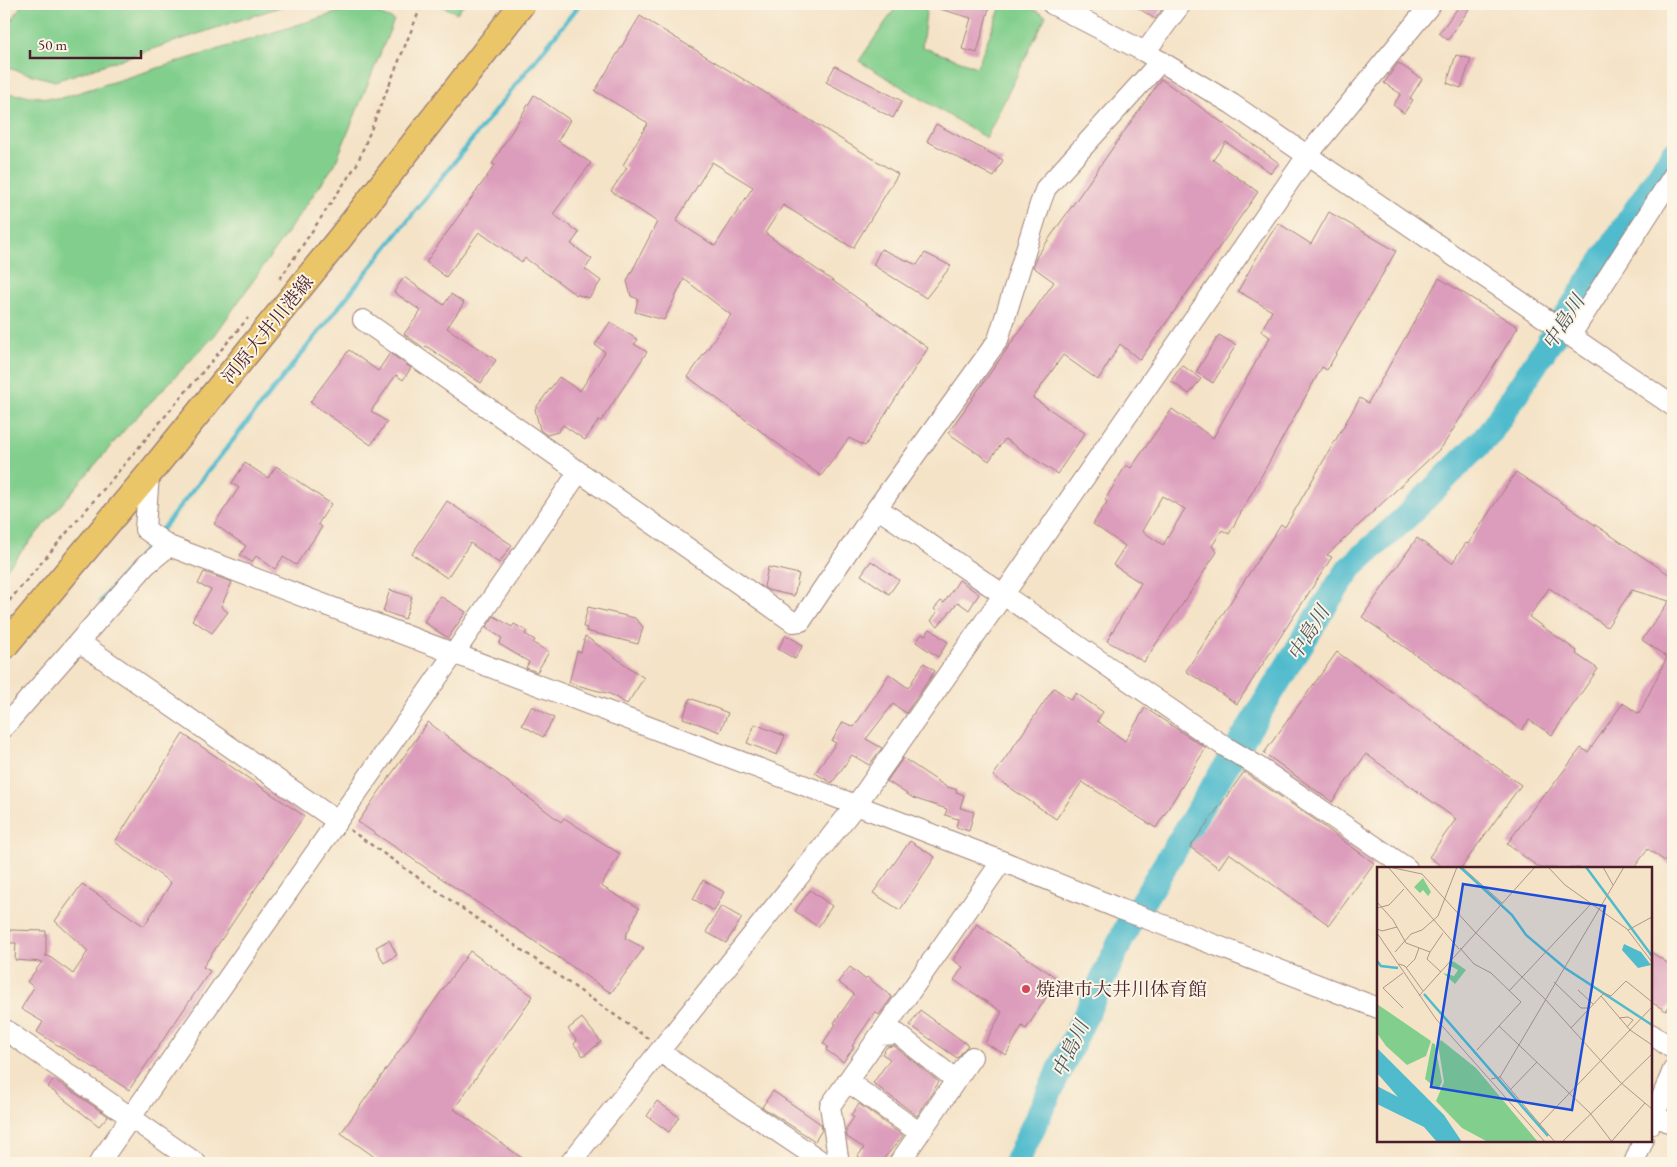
<svg xmlns="http://www.w3.org/2000/svg" width="1677" height="1167" font-family="'EB Garamond','Noto Serif JP',serif">
	<style>
		.green { fill: #82cf8d; stroke: #66775c }
		.lines { fill: none; stroke-linecap: round; stroke-linejoin: round }
		.stream { stroke: #50bbcd; stroke-width: 4.5 }
		.river { stroke: #50bbcd; stroke-width: 26 }
		.building { fill: #dc9cbb; fill-rule: evenodd }
		.minor-casing { stroke: #9f8179; stroke-width: 22 }
		.major-casing { stroke: #9f8179; stroke-width: 28 }
		.path { stroke: #9f8179; stroke-width: 2.5; stroke-dasharray: 4 4; stroke-linecap: butt }
		.minor { stroke: #fff; stroke-width: 20 }
		.major { stroke: #ebc669; stroke-width: 25 }
		.poi-dot { fill: #d1495b; stroke: #fcf5e5; stroke-width: 2 }
		.labels { text-anchor: middle; stroke-width: 4; stroke-linejoin: round; paint-order: stroke }
		.street-label { font-size: 19px; fill: #4a1f2b; stroke: #fcf5e5 }
		.poi-label { font-size: 19px; fill: #4a1f2b; stroke: #fcf5e5; text-anchor: start }
		.water-label { font-size: 20px; font-style: italic; fill: #4c5664; stroke: #fcf5e5 }
		.inset-river { fill: none; stroke: #50bbcd; stroke-width: 2.5 }
		.inset-road { fill: none; stroke: #b09589; stroke-width: 1 }
		.view { fill: #1d4ed8; fill-opacity: 0.15; stroke: #1d4ed8; stroke-width: 2.5 }
		.inset-edge { fill: none; stroke: #4a1f2b; stroke-width: 2.5 }
	</style>
	<rect width="100%" height="100%" fill="#fcf5e5"/>
	<filter id="ink" filterUnits="userSpaceOnUse"><feTurbulence type="fractalNoise" baseFrequency=".02" numOctaves="2"/><feDisplacementMap in="SourceGraphic" scale="10" xChannelSelector="R" yChannelSelector="G"/><feConvolveMatrix kernelMatrix="1 2 1 2 8 2 1 2 1" color-interpolation-filters="sRGB"/></filter>
	<filter id="wash" filterUnits="userSpaceOnUse"><feTurbulence type="fractalNoise" baseFrequency=".0096" numOctaves="4" result="noise"/><feDisplacementMap in="SourceGraphic" scale="20" xChannelSelector="R" yChannelSelector="G"/><feGaussianBlur stdDeviation="1.12" result="paint"/><feColorMatrix in="noise" values="0 0 0 0 0 0 0 0 0 0 0 0 0 0 0 0 0 1.4 0 .05"/><feComposite in="paint" operator="in"/></filter>
	<g filter="url(#wash)">
		<rect width="100%" height="100%" fill="#f4e3c7"/>
		<path class="green" d="M22,4H289L55,81L4,67V33Z
			M437,4H464L457,13Z
			M898,4H927L922,47L977,67L1002,4H1024L1046,16L986,138L859,61Z
			M358,6L394,20L335,164L215,335L127,427L4,572V93L58,99Z"/>
		<g class="lines">
			<path class="stream" d="M159,533L580,4
				M101,601L153,541"/>
			<path class="river" d="M1016,1163L1128,925L1330,597L1350,568L1406,517L1489,434L1673,154"/>
		</g>
		<g id="blocks">
			<path class="building" d="M933,4H990L977,53L962,49L971,18L933,7Z
				M1132,4H1166L1155,19Z
				M1461,4H1467L1471,6L1448,40L1439,33Z
				M640,16L898,174L853,248L783,205L765,233L928,348L865,446L849,438L821,476L688,377L731,315L684,279L664,320L635,312L638,299L631,296L627,281L657,222L611,191L627,168L623,165L648,123L595,91ZM712,162L753,187L715,246L676,221Z
				M1456,55L1471,59L1461,88L1447,83Z
				M1398,63L1422,79L1410,98L1413,100L1404,113L1393,105L1401,94L1384,83Z
				M835,66L902,101L893,118L826,82Z
				M1161,79L1279,163L1271,173L1226,142L1213,160L1258,192L1140,360L1120,344L1098,380L1063,355L1033,398L1085,433L1057,474L1005,439L989,461L948,433L1054,282L1033,267L1037,256Z
				M534,95L570,120L558,141L591,163L553,214L579,233L571,244L592,259L585,269L601,281L589,298L575,294L525,258L522,262L479,232L446,277L426,262L495,165L492,164Z
				M936,124L1003,160L994,177L927,141Z
				M1329,212L1396,251L1327,370L1322,367L1229,534L1222,530L1212,546L1217,552L1144,662L1107,641L1141,583L1113,565L1125,546L1093,524L1107,502L1105,500L1126,465L1131,468L1172,409L1213,438L1270,337L1261,331L1272,311L1238,291L1262,248L1278,223L1311,244ZM1162,496L1185,509L1163,545L1142,531Z
				M881,249L917,265L925,253L951,266L926,298L873,265Z
				M404,277L444,305L451,294L464,303L447,328L496,360L481,383L426,346L424,348L404,334L421,311L394,292Z
				M1439,278L1518,327L1442,447L1327,555L1332,557L1237,704L1186,671L1281,524L1285,527L1360,398L1368,403Z
				M610,322L638,340L634,344L647,352L601,421L599,420L585,440L563,425L558,432L547,435L540,430L535,409L559,377L580,391L605,352L595,345Z
				M1219,335L1236,345L1213,383L1196,372Z
				M349,350L378,371L390,353L411,368L403,380L396,375L371,411L387,422L371,445L310,402Z
				M1182,365L1201,379L1189,394L1171,381Z
				M245,463L268,478L276,466L331,504L318,524L322,527L296,565L283,557L275,569L256,556L252,562L240,555L246,546L214,524L239,488L232,483Z
				M1516,472L1673,577V867L1648,849L1634,868H1540L1507,844L1545,792L1547,793L1581,748L1588,752L1623,703L1639,714L1667,657L1642,640L1669,601L1632,590L1607,627L1549,588L1529,617L1577,651L1576,654L1598,669L1552,735L1529,720L1522,730L1362,617L1417,538L1452,563L1466,543L1468,544Z
				M447,501L512,545L499,563L470,543L447,578L412,554Z
				M871,561L899,580L889,594L861,575Z
				M768,567L799,574L794,596L768,590L764,587Z
				M204,572L232,582L221,607L228,612L212,633L192,620L211,590L198,584Z
				M959,580L979,594L969,610L958,602L938,626L931,621L937,612L934,609L941,601L944,603Z
				M390,590L412,597L405,619L383,611Z
				M440,596L466,612L448,638L424,622Z
				M588,607L635,618L643,627L638,644L586,631L587,628L583,627Z
				M494,616L512,627L514,624L527,631L525,634L535,640L533,643L549,652L537,672L526,668L529,662L499,644L502,638L486,628Z
				M930,629L948,642L938,657L916,642L922,634L926,635Z
				M786,635L803,645L795,659L778,649Z
				M585,636L644,678L627,704L610,694L569,683L577,651L581,652Z
				M1337,652L1521,785L1461,868H1444L1429,857L1456,819L1366,754L1332,802L1264,753Z
				M924,663L935,671L906,713L893,704L866,739L882,748L869,765L852,755L832,783L815,773L836,743L832,741L843,722L854,727L889,674L908,688Z
				M1054,688L1071,700L1076,693L1103,712L1097,721L1125,741L1145,708L1206,748L1156,828L1082,782L1056,819L993,776Z
				M690,698L728,713L720,732L683,718Z
				M532,706L554,718L543,737L522,725Z
				M428,722L561,822L564,818L620,854L601,886L639,908L625,938L644,948L611,993L358,822Z
				M755,724L785,736L777,755L747,743Z
				M183,734L304,816L203,967L210,971L129,1090L37,1032L43,1022L21,1009L34,987L27,982L42,962L15,960L16,943H10V930L46,931V957L47,955L73,974L88,951L55,921L82,884L144,926L171,883L115,842Z
				M903,758L945,786L957,790L956,792L964,795L960,808L974,812L969,831L956,827L958,819L945,815L947,809L913,798L887,781Z
				M1244,772L1311,817L1374,863L1329,925L1229,853L1219,868L1190,847Z
				M910,841L935,857L900,910L873,893Z
				M703,880L724,892L714,911L693,899Z
				M810,890L832,906L818,927L795,911Z
				M721,906L742,918L726,943L706,932Z
				M977,924L1058,979L1026,1029L1022,1026L1006,1055L985,1043L1002,1012L954,980L963,967L953,960Z
				M389,940L397,955L384,963L376,947Z
				M470,951L533,996L454,1109L529,1163H383L341,1133Z
				M1651,952L1673,967V1000L1666,1011L1651,1002Z
				M850,967L865,979L867,977L892,997L879,1015L875,1012L852,1046L854,1047L843,1062L826,1050L828,1047L823,1043L836,1024L834,1023L854,994L838,982Z
				M920,1010L968,1045L957,1058L910,1025Z
				M582,1018L601,1042L583,1056L574,1044L577,1041L568,1029Z
				M894,1046L939,1082L917,1116L873,1083L890,1059L882,1054L887,1047Z
				M54,1079L108,1116L99,1126L48,1087Z
				M773,1091L821,1124L822,1130L815,1141L762,1107Z
				M657,1101L679,1117L669,1132L647,1116Z
				M859,1104L903,1136L880,1163H867L858,1156L864,1148L847,1137L846,1129L854,1117L851,1115Z"/>
		</g>
	</g>
	<g filter="url(#ink)">
		<use href="#blocks" fill-opacity="0" stroke="#9f8179" stroke-width="1"/>
		<g class="lines">
			<g class="minor-casing">
				<path id="minor" d="M1052,4L1145,52L1232,104L1673,406
					M1145,52L1181,4
					M363,320L793,622L801,621L877,508L998,340L1040,204L1046,188L1161,61
					M1570,336L1673,176
					M149,474L145,529L169,546L856,805L1002,861L1120,909L1153,921L1378,1008
					M877,508L1221,744L1254,764L1407,868
					M79,642L337,821
					M4,727L146,565L169,546
					M4,1029L196,1163
					M1651,1034L1673,1049
					M880,1035L898,1034L956,1080
					M660,1052L824,1163
					M847,1081L920,1133
					M1651,1114L1673,1124
					M1651,1124L1673,1070
					M99,1163L451,658L578,473
					M570,1163L856,805L1004,594L1307,156L1431,4
					M839,1163L830,1106L1002,861
					M899,1163L972,1057
					M1634,1163L1643,1141"/>
			</g>
			<g class="major-casing">
				<path id="major" d="M4,647L149,474L340,238L522,4"/>
			</g>
			<path class="path" d="M280,279L357,164L422,4
				M4,607L248,318
				M350,830L649,1039"/>
			<use href="#minor" class="minor"/>
			<use href="#major" class="major"/>
		</g>
	</g>
	<circle class="poi-dot" cx="1026" cy="989" r="5"/>
	<g class="labels">
		<g class="street-label">
			<text transform="translate(267 329) rotate(-51)" y="7">河原大井川港線</text>
		</g>
		<g class="poi-label">
			<text x="1036" y="996">焼津市大井川体育館</text>
		</g>
		<g class="water-label">
			<text transform="translate(1563 322) rotate(-57)" y="7">中島川</text>
			<text transform="translate(1308 633) rotate(-58)" y="7">中島川</text>
			<text transform="translate(1070 1049) rotate(-65)" y="7">中島川</text>
		</g>
	</g>
	<g transform="translate(1377 867)">
		<rect width="275" height="275" fill="#f4e3c7"/>
		<path d="M46,11L54,25L51,29L46,23L43,26L37,20ZM76,94L89,103L78,117L66,106L77,109L81,103L72,98ZM0,137L54,174L49,189L30,198L9,179L0,166ZM64,173L99,201L161,275H111L85,261L59,234L67,215L61,177ZM55,176L58,177L65,215L61,223L48,212Z" fill="#82cf8d"/>
		<path d="M247,77L264,85L274,98L261,101L245,83ZM0,181L67,248L85,275H60L47,260L0,237V219L21,230L0,206Z" fill="#50bbcd"/>
		<path class="inset-river" d="M83,0L135,48L149,68L188,101L275,158M209,0L275,89M0,94L4,99L21,101M47,127L171,269"/>
		<path class="inset-road" d="M11,0L82,82M12,0L45,7L98,65L168,132L243,215L275,242M85,0L125,36M171,0L188,18L250,62L275,95M226,0L236,18M0,35L16,53L29,76L53,85L66,66M0,41L12,38L27,22M0,62L5,64L20,60M251,63L275,50M0,66L59,152L168,275M83,81L97,97L114,106L144,135L100,183M18,85L34,67L45,63L61,49L80,0M53,85L50,92L64,105M22,97L28,99L46,124M29,101L38,92L42,81M26,106L6,121L26,141M177,115L204,141H211M201,123L216,137M132,124L214,37M42,129L158,0M224,129L253,163L275,178M242,151L251,150L256,153L250,160M122,159L213,246L235,275M194,161L227,126L234,129L249,114L275,135M123,210L178,275M114,212L123,210L247,0M133,223L160,195M162,258L275,140M185,275L275,187M234,275L268,236"/>
		<path class="view" d="M86,17L228,39L195,243L54,220Z"/>
		<rect width="275" height="275" class="inset-edge"/>
	</g>
	<rect width="1677" height="1167" fill="none" stroke="#fcf5e5" stroke-width="20"/>
	<path d="M30 50v8h111v-8" fill="none" stroke="#4a1f2b" stroke-width="2.5"/>
	<text x="38" y="50" font-size="15" fill="#4a1f2b" stroke="#fcf5e5" stroke-width="4" paint-order="stroke">50 m</text>
</svg>
